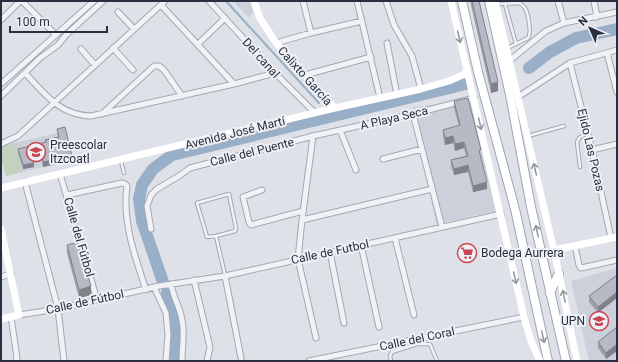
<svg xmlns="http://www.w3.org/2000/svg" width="618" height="362" font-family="Roboto,sans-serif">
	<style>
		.built { fill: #ccd0da }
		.green { fill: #c3d1bf }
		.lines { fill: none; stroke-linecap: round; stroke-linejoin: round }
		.stream { stroke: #99aec7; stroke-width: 2 }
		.river { stroke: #99aec7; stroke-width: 12 }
		.lane-casing { stroke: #a4a8b2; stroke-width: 4.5 }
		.street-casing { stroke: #a4a8b2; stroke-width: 7 }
		.primary-casing { stroke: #9ea5b3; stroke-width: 10 }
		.lane { stroke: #f1f2f6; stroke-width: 2.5 }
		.street { stroke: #f1f2f6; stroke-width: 5 }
		.secondary { stroke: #fff; stroke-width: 7 }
		.primary { stroke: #fff; stroke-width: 8 }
		.wall { fill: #9da0a9 }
		.shaded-wall { fill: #7f8289 }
		.building { fill: #b6bac4; stroke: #7f8289 }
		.oneway { stroke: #94979e }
		.labels { text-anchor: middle; stroke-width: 4; stroke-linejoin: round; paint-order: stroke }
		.street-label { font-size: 12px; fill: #282f3e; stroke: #eef0f5 }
		.poi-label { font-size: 12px; fill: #282f3e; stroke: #eef0f5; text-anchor: start }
	</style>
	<rect width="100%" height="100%" fill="#dee1e8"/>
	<path class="built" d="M233,1H250L253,12L249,18Z
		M472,100L496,211L436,224L413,107Z
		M66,131L73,160L6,176L1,157V146Z
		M617,268V361H589L571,281Z"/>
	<path class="green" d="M16,143L22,172L6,176L1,157V146Z"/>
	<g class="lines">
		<path class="stream" d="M226,1L319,103
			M330,116L331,117"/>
		<path class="river" d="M529,68L550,52L576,38L617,29
			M163,282L142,221L139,199L142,185L153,169L172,155L466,84
			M167,293L176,333V361"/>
		<g class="lane-casing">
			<path id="lane" d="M497,4L520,3C521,5 524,6 525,8C528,13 532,33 528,38L507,48
				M505,4L516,44
				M528,136L564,126
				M121,161L124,173
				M580,167L577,142L579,138L587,133
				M229,194L236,228L235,231L216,236L207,237L197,203Z
				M216,236L225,275
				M391,361L390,356L392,352L417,344H430L437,361"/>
		</g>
		<g class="street-casing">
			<path id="street" d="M22,1L56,35
				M209,1L275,73L315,113
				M303,1L311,33
				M357,1L380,98
				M386,1L394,25L412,56L421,89
				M558,1L564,23
				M594,1L597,17
				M161,5L234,84
				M118,12L134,29
				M1,20L20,1
				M276,43L311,33L362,21
				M387,43L397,95
				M198,44L225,18
				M113,48L133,70
				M81,49L95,65
				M607,53L617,92
				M509,61L546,31L564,23L617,12
				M570,63L592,150L611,238
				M25,73C45,94 59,115 91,116L234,84L275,73
				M305,75L371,57
				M1,84L94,1
				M1,96L40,58L58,45L66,35L103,1
				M518,97L570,63L617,50
				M102,114L154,66H159L164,70L182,96
				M413,114L442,227
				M340,130L356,170
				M313,136L302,220L298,259L316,338
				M1,144L18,136L165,1
				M592,150L617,144
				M383,159L422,149
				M60,174L97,300
				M25,182L58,309L64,361
				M262,190L243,197L249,222L251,225L303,211
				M67,195L122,183L125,184L127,186C122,221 135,257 146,290
				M302,220L432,189
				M151,229L147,206L151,195L157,189L179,176L190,168L313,136L413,114L474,98
				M395,238L414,315
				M361,245L379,327
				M575,246L579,265L581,268L617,260
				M330,252L344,323
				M225,276L241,358
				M1,277L11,274
				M194,280L210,347L207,361
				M171,284C173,297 180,307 182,320C185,333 182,348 182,361
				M154,287L166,313L168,335L166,361
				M19,315L58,309L159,286L225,276L501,214
				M11,317L17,358L16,361
				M309,361L524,317"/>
		</g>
		<g class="primary-casing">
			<path id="primary" d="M462,1L478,72L515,209L548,361
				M489,1L510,95L531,207L566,361
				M550,293L559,273"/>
		</g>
		<use href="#lane" class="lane"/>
		<use href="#street" class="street"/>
		<path class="secondary" d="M254,1L260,18L276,43L335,108
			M451,1L524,317L531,341L540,361
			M495,1L554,250L577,361
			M1,188L335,108L421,89L449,81L467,73
			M1,229L19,315L1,319
			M554,250L617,237"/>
		<use href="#primary" class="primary"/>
	</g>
	<path class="wall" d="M470,1H479L498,91L491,93Z
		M454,101L481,156L487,189L473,192L468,172L454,175L451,166V160L466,156L464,148L455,151L453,143L445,145L443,137V130L459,126L454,108Z
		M57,129L72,161L43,167L41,156L32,157L34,167L23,169L18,153V149L45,142V140L58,137Z
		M67,245L91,295L79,298L67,253Z
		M617,275L598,313L589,302V296Z
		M617,327V351L606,359L598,348V342Z"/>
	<path class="shaded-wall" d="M498,82V91L491,93V84Z
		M453,136V143L445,145V138Z
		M464,142V148L455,151V144Z
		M41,151V156L31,158V153Z
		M72,156V161L43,167V162Z
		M34,163V167L23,169V165Z
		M468,165V172L454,175V169Z
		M487,182V189L473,192V186Z
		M91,286V295L79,298V290Z
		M617,292V298L598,313V307Z
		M617,344V351L606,359V353Z"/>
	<path class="building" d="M472,1H479L498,82L491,84Z
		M468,98L481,150H479L487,182L473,186L468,165L454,169L451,160L468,156L464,142L455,144L453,136L445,138L443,130L460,125L454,101Z
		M65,127L72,156L43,162L41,151L31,153L34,163L23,165L18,149L46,142L45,140L59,137L57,129Z
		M78,242L91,286L79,290L67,245Z
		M617,275V292L598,307L589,296Z
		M617,327V344L606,353L598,342Z"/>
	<defs><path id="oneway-shaft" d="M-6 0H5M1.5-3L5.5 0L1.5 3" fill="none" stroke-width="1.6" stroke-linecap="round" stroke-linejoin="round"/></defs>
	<g class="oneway">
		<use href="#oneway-shaft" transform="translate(459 37) rotate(77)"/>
		<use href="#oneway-shaft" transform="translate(480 124) rotate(77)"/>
		<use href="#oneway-shaft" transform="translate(535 169) rotate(-103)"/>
		<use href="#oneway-shaft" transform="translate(537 231) rotate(-102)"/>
		<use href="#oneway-shaft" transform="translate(515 278) rotate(77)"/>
		<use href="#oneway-shaft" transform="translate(564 296) rotate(-102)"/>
		<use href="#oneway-shaft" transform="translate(543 337) rotate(77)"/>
	</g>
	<defs>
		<g id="school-ring" transform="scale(1)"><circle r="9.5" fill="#eef0f5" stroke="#cc4452" stroke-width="1.5"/><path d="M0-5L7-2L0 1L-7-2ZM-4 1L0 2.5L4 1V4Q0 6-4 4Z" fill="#cc4452"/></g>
		<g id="supermarket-ring" transform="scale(1)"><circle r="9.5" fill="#eef0f5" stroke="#cc4452" stroke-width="1.5"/><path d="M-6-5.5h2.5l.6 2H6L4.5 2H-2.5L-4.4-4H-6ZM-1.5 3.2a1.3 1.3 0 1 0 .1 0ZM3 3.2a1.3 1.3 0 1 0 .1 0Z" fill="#cc4452"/></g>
		<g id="university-ring" transform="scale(1)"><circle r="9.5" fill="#eef0f5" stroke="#cc4452" stroke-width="1.5"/><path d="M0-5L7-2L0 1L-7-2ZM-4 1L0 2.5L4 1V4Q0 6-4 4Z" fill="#cc4452"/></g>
	</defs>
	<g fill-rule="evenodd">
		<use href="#school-ring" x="36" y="152"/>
		<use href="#supermarket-ring" x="467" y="253"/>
		<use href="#university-ring" x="599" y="321"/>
	</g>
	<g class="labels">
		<g class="street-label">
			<text transform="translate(261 58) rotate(48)" y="4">Del canal</text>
			<text transform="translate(305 76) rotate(48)" y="4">Calixto García</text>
			<text transform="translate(394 118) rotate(-13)" y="4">A Playa Seca</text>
			<text transform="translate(235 133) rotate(-14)" y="4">Avenida José Martí</text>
			<text transform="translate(591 150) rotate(77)" y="4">Ejido Las Pozas</text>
			<text transform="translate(252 152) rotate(-14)" y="4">Calle del Puente</text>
			<text transform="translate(79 237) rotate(74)" y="4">Calle del Fútbol</text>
			<text transform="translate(330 252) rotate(-12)" y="4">Calle de Futbol</text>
			<text transform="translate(85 302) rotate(-12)" y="4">Calle de Fútbol</text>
			<text transform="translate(417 339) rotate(-12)" y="4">Calle del Coral</text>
		</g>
		<g class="poi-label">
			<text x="50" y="149">Preescolar<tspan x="50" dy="14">Itzcoatl</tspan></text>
			<text x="481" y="257">Bodega Aurrera</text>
			<text x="585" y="325" text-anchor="end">UPN</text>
		</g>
	</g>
	<rect width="618" height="362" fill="none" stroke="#282f3e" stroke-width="4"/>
	<g transform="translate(590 28) rotate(315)" stroke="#eef0f5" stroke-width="3" paint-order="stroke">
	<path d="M0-3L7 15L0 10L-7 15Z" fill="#282f3e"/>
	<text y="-6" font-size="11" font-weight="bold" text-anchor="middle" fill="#282f3e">N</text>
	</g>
	<path d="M10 26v6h97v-6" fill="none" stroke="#282f3e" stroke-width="2"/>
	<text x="16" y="26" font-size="12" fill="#282f3e" stroke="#eef0f5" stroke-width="3" paint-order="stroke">100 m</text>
</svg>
